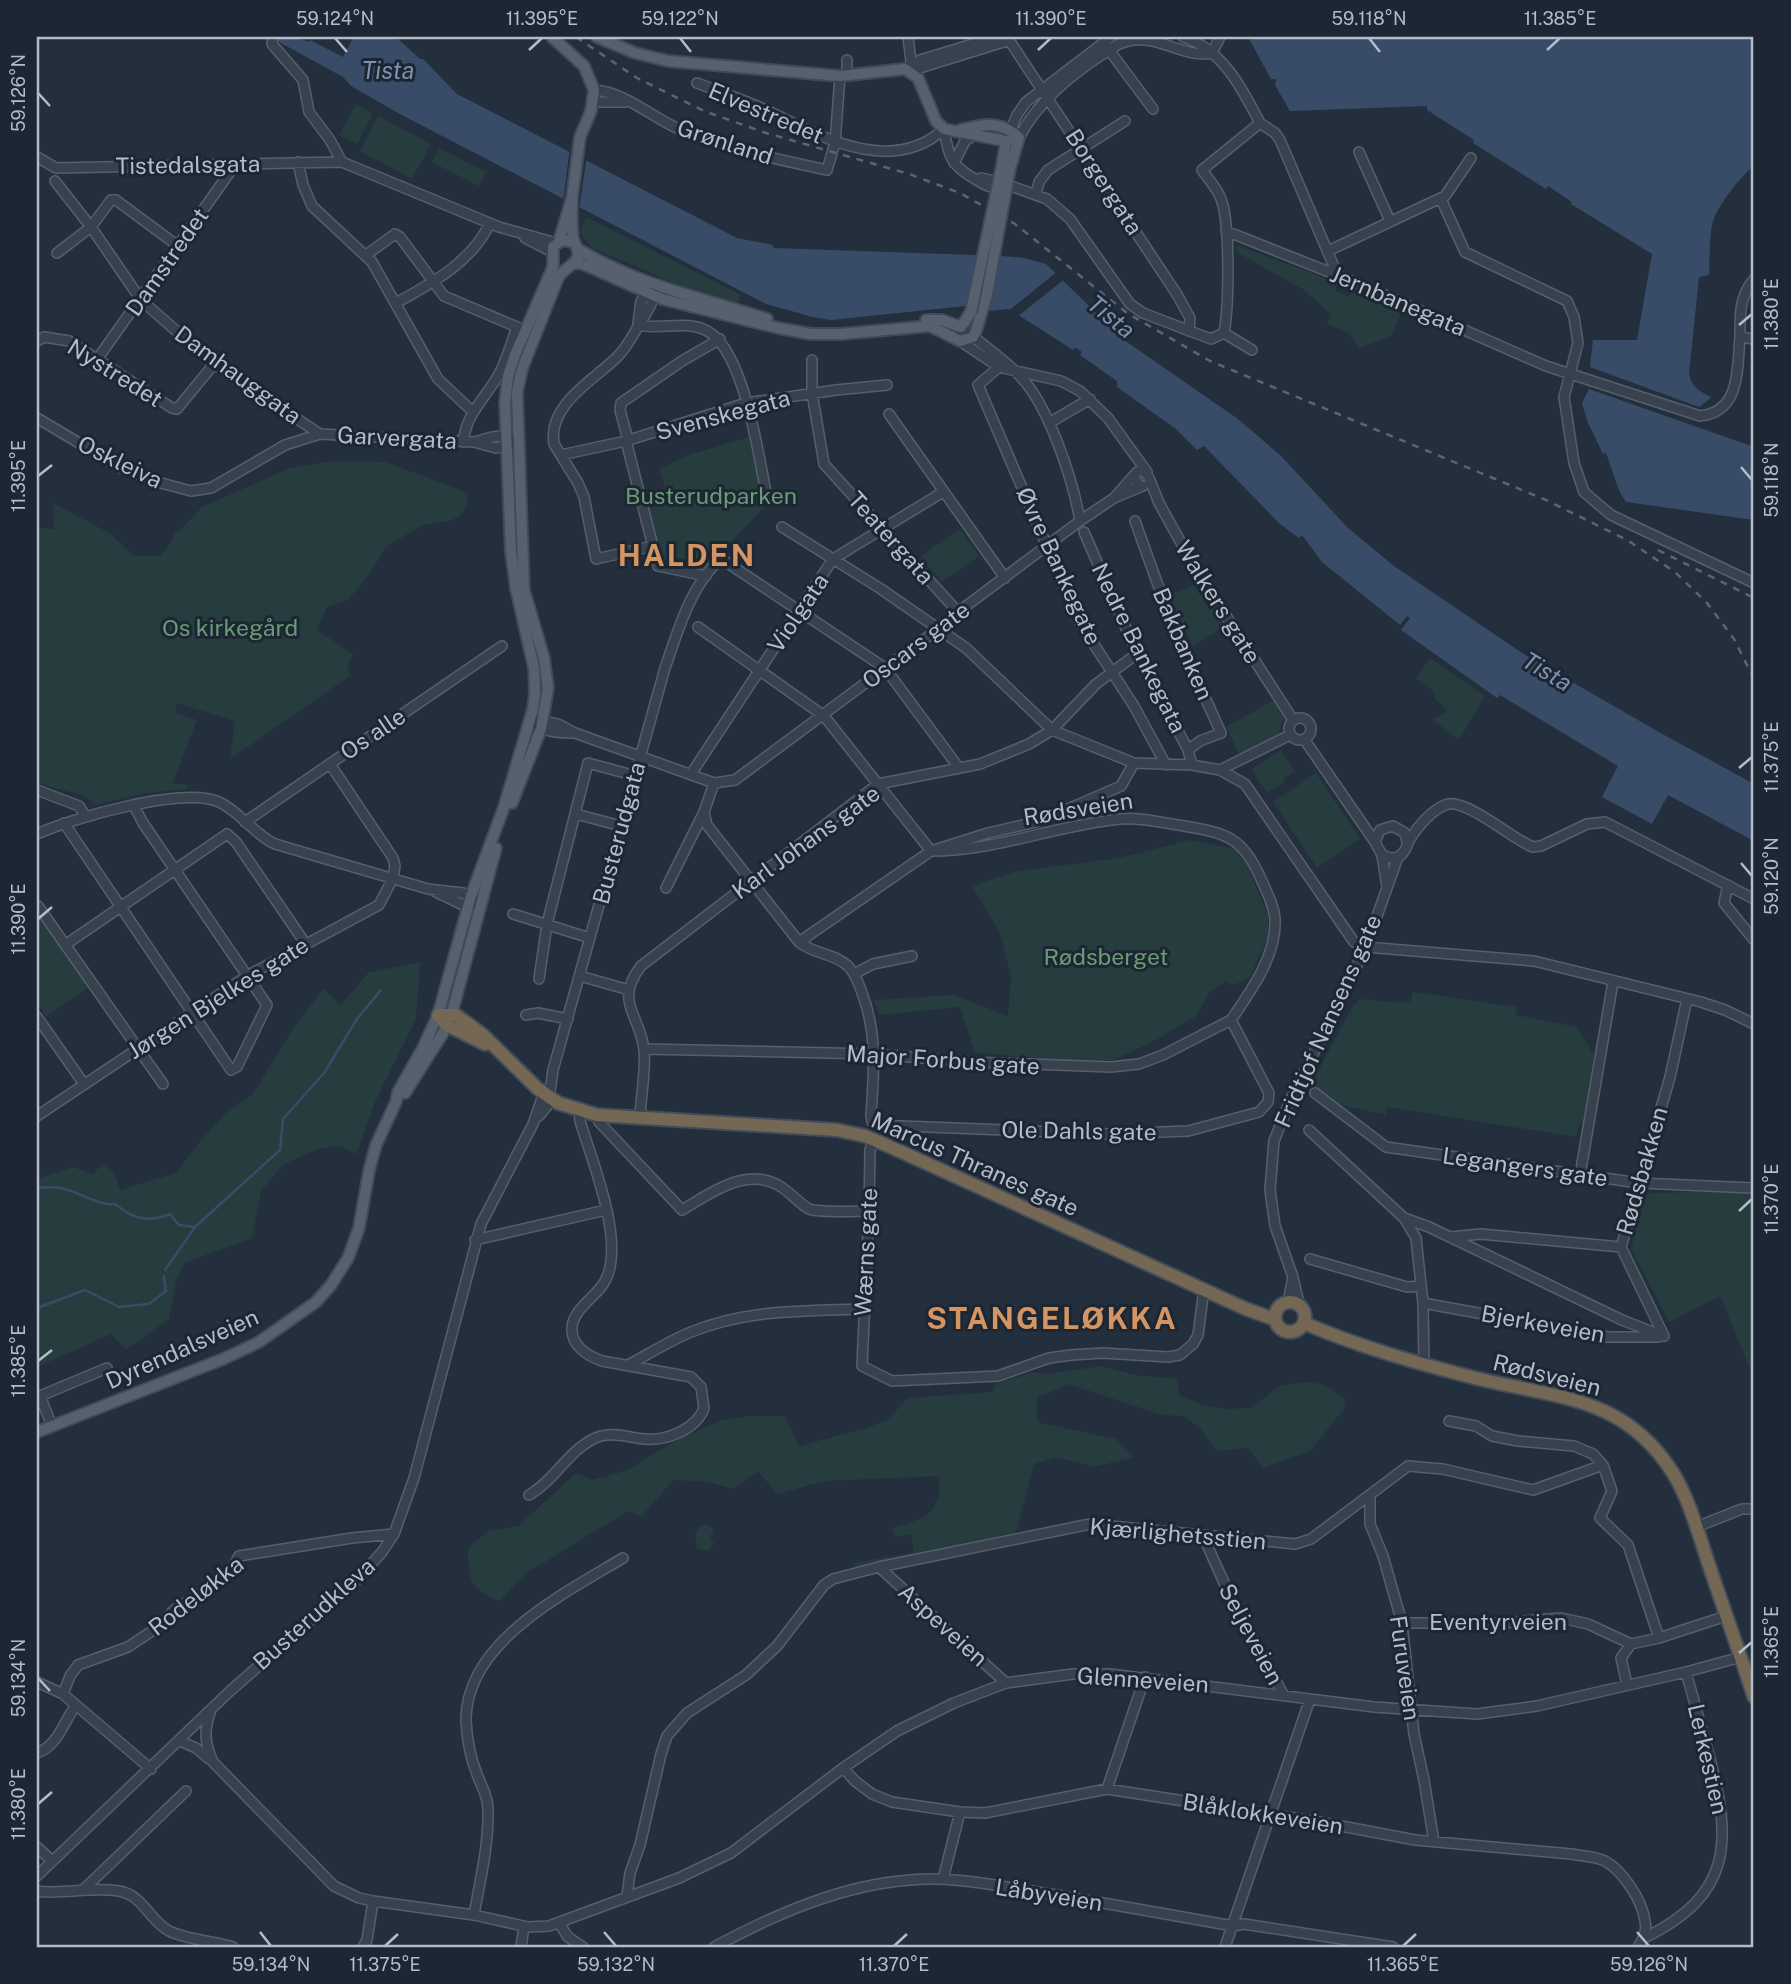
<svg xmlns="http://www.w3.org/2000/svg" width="1791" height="1984" font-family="'Public Sans',sans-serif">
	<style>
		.green { fill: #263c3f }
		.water { fill: #394c67 }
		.pier { fill: #242f3e }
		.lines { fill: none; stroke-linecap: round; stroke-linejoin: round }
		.stream { stroke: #394c67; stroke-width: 2.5 }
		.minor-casing { stroke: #565f6c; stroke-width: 12 }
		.major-casing { stroke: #414a57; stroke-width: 14 }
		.highway-casing { stroke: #434c59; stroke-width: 16 }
		.minor { stroke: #38414e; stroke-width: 9 }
		.major { stroke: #56606e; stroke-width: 10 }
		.highway { stroke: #746855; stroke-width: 12 }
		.rail { stroke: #5a6575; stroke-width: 2.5; stroke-dasharray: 7 7; stroke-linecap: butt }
		.major-bridge-casing { stroke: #414a57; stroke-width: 14; stroke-linecap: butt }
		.major-bridge { stroke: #56606e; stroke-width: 10 }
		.ticks { fill: none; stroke: #b4bcc9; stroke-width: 2.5 }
		.labels { text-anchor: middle; stroke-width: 6; stroke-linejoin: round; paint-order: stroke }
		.street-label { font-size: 23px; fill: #b4bcc9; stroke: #1d2633 }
		.park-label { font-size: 23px; fill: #6b9a76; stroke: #1d2633 }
		.water-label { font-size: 24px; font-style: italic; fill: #7c92b1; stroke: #1d2633 }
		.district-label { font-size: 30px; font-weight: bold; letter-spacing: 2px; fill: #d59563; stroke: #1d2633 }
		.neatline { fill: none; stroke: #b4bcc9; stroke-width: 2.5 }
		.ticks-label { font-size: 18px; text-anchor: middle; fill: #b4bcc9 }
	</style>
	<rect width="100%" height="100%" fill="#242f3e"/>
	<path class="green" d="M356,104L373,114L357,144L339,135Z
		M378,116L431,144L412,179L360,151Z
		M439,148L486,172L479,186L432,162Z
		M586,217L741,295L737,305L714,300L592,248L580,232Z
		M1237,245L1338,283L1335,291L1349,297L1353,289L1401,313L1391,336L1360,348L1349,333L1327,324L1331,314L1304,290L1236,252Z
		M749,437L765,506L705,570L661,562L644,498L666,491L659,469L689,455Z
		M332,461L386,462L468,493L467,504L460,516L449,521L423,525L386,547L369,575L348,600L327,607L317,630L353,654L347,669L350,676L230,759L235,721L176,703V713L197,720L172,784H187V789L145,793L96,805L85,796L37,783V528L54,529L53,503L111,534L134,556H160L172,541L175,533L179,532L202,507L290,468Z
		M960,529L979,556L942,582L920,557L936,544H939Z
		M1196,584L1225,625L1193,647L1168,595Z
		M1430,658L1485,696L1459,740L1433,720L1448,710L1435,699L1433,691L1416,678Z
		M1274,700L1284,718L1279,734L1239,754L1226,727Z
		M1281,750L1295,771L1284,778L1286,781L1267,793L1251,769Z
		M1316,773L1360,839L1317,868L1273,802Z
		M1190,840L1234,849L1247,865L1268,915V937L1250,977L1234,985L1225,982L1210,992L1196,1016L1152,1042L1114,1060L1066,1061L975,1052L960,1007L879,1015L874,1000L953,995L1008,1016L1011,975L999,931L972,886L1017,871L1119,858Z
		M37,914L88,988L46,1017L37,1003Z
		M420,962L416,1019L374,1104L357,1154L339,1146L321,1148L284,1164L261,1191L252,1238L184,1263L176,1282L169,1319L126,1350L111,1334L37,1367V1179L73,1167L92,1174L103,1164L114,1172L120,1190L176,1173L200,1141L226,1113L253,1094L292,1030L323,989L341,1005L368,973Z
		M1413,992L1517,1007L1516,1015L1577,1027L1594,1055L1583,1124H1579L1577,1137L1387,1107L1386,1115L1338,1104L1311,1084L1354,1004L1360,999L1402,1003L1411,1001Z
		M1754,1191V1378L1720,1296L1669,1322L1631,1249L1646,1193Z
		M1102,1366L1135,1375L1177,1379L1179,1395L1200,1404L1223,1409L1252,1408L1279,1386L1308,1382L1326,1385L1346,1400L1344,1409L1310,1451L1263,1468L1248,1448L1216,1451L1201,1429L1184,1416L1162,1415L1069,1384L1037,1398V1422L1116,1439L1134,1457L1094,1467L1056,1457L1034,1464L1016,1532L857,1569L855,1563L914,1552L911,1534L895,1537L892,1528C925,1519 942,1514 939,1476L825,1481L777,1494L758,1471L733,1489L708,1482L673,1480L641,1517L628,1511L525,1574L500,1601C467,1587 469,1580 468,1547L489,1531L518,1526L576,1473L592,1480L625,1471L682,1437L720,1421L750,1416H785L799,1446L867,1428L887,1420L908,1398L993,1392L996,1384L1034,1372L1045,1374Z
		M704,1525L710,1526L714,1530L710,1536L714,1544L708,1551L697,1549C695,1540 693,1529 704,1525Z"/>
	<path class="water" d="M270,37H297L308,42L310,40L343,57L352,40L348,37H396L420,59H423L457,94L737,238L773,245V248L1002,256L1024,258L1046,264L1124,340L1238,419L1281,456L1348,528L1394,566L1522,653L1657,731L1754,784V841L1668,795L1652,824L1602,797L1618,766L1500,695L1497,698L1401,630L1410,618L1407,616L1400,625L1322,562L1302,535L1299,538L1280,524L1204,446L1197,450L1176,429L1117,387V381L1080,355L1082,352L1075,347L1073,350L1009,309L989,311L965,306L831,320L813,317L766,304L398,113L351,86L343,77Z
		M1248,37H1754V166C1741,175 1715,209 1712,225C1709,241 1710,259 1709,275L1699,277L1689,374C1692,388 1700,392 1712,397L1699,407L1590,367L1593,340H1637L1652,254L1571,204L1572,202L1548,186L1546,189L1473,143L1474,140L1427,110V106L1290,111L1275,85L1276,79H1271Z
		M1589,389L1754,447V520L1626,502C1616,488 1613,471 1606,453L1603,454L1588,423L1582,403Z"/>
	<path class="pier" d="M570,147L587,155L579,211L563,202Z
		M1059,270L1066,278L1017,317L1006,313Z"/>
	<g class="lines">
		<path class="stream" d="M37,1188C44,1188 53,1186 60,1188C79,1191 96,1206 115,1204C133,1219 148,1223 170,1214L179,1225L194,1227
			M165,1270L195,1227L280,1150L283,1119L324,1073L357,1019L381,990
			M37,1308L85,1290L119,1307L149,1304L166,1291L164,1276"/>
		<g class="minor-casing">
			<path id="minor" d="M273,37L272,44L303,80L309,112L330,140L342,162
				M908,37L911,61L910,71
				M1007,37L1178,296L1190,318L1189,331
				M1183,37C1222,49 1242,88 1260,123
				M1106,46L1153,109
				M1212,53L1220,37
				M913,68L920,60L996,37
				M910,71L1010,40
				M847,76V60
				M697,83C720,92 745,100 768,111C820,136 891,177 944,129
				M594,90C626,92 652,118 681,130C728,150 778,159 827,170L835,143L840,76
				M593,102H626
				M1260,123L1275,133L1280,140L1338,276
				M944,129C948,155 951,166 975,179C985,185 990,188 1001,189
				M1008,136L1017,115L1026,102L1111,37
				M1019,138C1039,98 1080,67 1119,44C1156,29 1179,59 1212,53
				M1359,152L1390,221
				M37,157L56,168L342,162L499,227L556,243
				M298,162L303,185L312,206L372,262L438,379L472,411
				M954,163L965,141L976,134
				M977,180L981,178L1000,182L1047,199L1070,219L1130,304L1143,313L1211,339L1224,333L1252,350
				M55,181L91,227L141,300L214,364L320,434
				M1036,194L1039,182L1048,170L1125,121
				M1441,199L1465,252L1567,301L1574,317L1578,343L1564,397L1574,463L1584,492L1611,515L1754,583
				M1226,231L1362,285L1546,366L1700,416C1741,412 1737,368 1740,337L1754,339
				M525,238L552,252
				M1328,251L1445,196L1471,158
				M57,253L91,227L111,200H116L178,246
				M366,255L395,234L400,237L444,296L517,327C511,343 506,364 496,379C482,402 467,413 463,442
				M396,303C432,283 472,262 490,223
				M638,323L641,301L650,289
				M638,325C659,330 683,321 703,329C743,343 758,453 766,492
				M961,327L960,341L999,367L1061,381L1080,391L1108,418L1147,472
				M961,327C979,342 1005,360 1020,376C1049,406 1073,480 1080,521
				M1224,333C1229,306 1230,227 1222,202C1219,190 1209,180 1202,170L1260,123
				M1740,337C1740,315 1739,297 1754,279
				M37,341L44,337L69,341L172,408L177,409L214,364
				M98,358L235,165
				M812,360V393L824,464L958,612
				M999,367L978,385L1080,623L1134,706L1166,765
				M889,414L1005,578
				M37,418L121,468L161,483L191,491L211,488L285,445L320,434L474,442L496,448L513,444
				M1049,423L1090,399
				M628,440L620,410L621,403L682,361L720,339
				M626,441L658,566L706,576
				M475,442C488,438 501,433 512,439
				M561,455L626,441L746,403L836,390L887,385
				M1134,477L1140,487L1143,486
				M1149,478L1159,503L1191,561L1293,720
				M1115,497L1137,472L1142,470L1147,474
				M1135,521L1172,624L1221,733L1200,741L1188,750
				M782,527L881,589L966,648L1052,730L1134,763L1192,765L1220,770L1245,784L1354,942
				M1084,532L1132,642L1188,750L1192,765
				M653,546L596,559L584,497L578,483L554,444C547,404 596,379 618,356C629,345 634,332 642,320C648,310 654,302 654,290
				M698,627L824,716L931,851C996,851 1057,825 1120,819C1141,817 1163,823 1184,826C1226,833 1243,837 1261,879C1267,892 1274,906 1275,919C1277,956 1250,992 1231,1020
				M1289 729a11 11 0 1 1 22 0a11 11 0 1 1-22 0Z
				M530,720C544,732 555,733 573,733
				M539,720L558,724L575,733L714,783L704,812L666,888
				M1304,739L1375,842
				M1220,770L1290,735
				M691,774L833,559L943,492
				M714,783L735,780L930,635L941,630L958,612L1080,521L1114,498L1140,487
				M37,790L79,806L86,817
				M704,812L707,825L799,942C813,954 834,953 848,966C855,973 858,982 861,990C878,1034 874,1070 871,1115L872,1122L882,1126H902
				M576,814L621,826
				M245,822L502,646
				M64,823L231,1070L237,1067L267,1005L143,823L134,806
				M37,834C73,818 183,786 219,802C241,812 253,834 275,844L428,889L463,893L474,899
				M1407,842L1405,833L1393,826L1380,830L1375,842L1382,855C1389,858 1396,860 1402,854C1407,849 1407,844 1410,839C1418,826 1431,811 1445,805C1464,796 1513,840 1533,847L1541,846L1587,824L1605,822L1754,899
				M1382,855L1387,887
				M1728,885L1724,903L1754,940
				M436,892L461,904L475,905
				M38,906L163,1084
				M513,914L590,938
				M799,942L931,851L988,833L1036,822L1082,803L1121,786L1134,763
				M65,945L227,834L236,842L305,943
				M1366,947L1534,961L1701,1002L1725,1010L1754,1024
				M854,974L873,964L912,956
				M580,976L629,990
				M539,979L547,924L588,763L636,776
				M526,1015L538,1013L568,1019
				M37,1017L84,1084
				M644,1049L875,1054L971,1062L1111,1067L1139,1064L1163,1055L1231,1020
				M1315,1093L1386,1147L1639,1183L1753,1188
				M597,1115L599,1122L682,1210C711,1193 745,1167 778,1185C788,1190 802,1206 809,1209C820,1213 856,1211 869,1211
				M37,1116L247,976L379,905L393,878L395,866L393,858L330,764
				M539,1116L548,1105L553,1070L665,668C678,631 689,590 717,562L723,560L885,668L959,768
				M640,1117C641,1095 646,1071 644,1050C641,1016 613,1002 641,966L878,784L980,764L1029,744L1052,730L1096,684L1138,653
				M1309,1130L1404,1218L1416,1238L1423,1303L1424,1363
				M874,1140L870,1150L869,1211L862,1366L892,1381L998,1376L1049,1358L1071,1355L1103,1353L1168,1357L1180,1355L1193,1344L1198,1335L1204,1289
				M895,1149L902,1126L1110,1134L1188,1131L1259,1112L1268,1102L1269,1093L1231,1020
				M1580,1175L1613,982
				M1404,1218L1429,1227L1622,1320L1663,1336
				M1450,1237L1481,1234L1621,1247
				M475,1240L606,1210
				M1310,1259L1407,1287L1421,1286
				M1293,1278L1300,1307
				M1288,1302L1293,1277L1275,1226L1270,1190L1274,1141L1289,1103L1366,947L1398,857
				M1423,1303L1608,1337H1659
				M1664,1336L1621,1247L1670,1077L1687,999
				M628,1365C649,1354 669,1341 691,1332C747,1309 805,1311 863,1309
				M1449,1421L1476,1426L1492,1436L1518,1441L1574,1446L1593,1454L1603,1465L1612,1491L1600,1518L1628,1545L1659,1638
				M52,1426L40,1396L107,1368
				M529,1495C556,1480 571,1445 601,1436C615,1432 630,1438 645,1439C666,1441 697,1429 704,1408L701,1387L691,1377L602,1361C588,1356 571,1346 572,1328C573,1308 597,1297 605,1281C626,1243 592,1161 580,1121L579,1111
				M1370,1496V1524L1383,1556L1402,1623L1414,1734L1424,1780L1434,1842
				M1696,1527L1742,1509H1754
				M1203,1536L1234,1605L1283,1694
				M879,1567L1006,1683
				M1402,1623H1502L1561,1618L1588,1624L1631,1644L1659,1638L1726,1616
				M37,1682L63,1694L151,1769
				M1627,1685L1621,1658L1631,1644
				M63,1694L70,1676L78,1665L128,1647L158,1627L174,1610L221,1580L231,1570L239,1556L352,1538L394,1534
				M211,1710C204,1729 204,1743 213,1762L334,1886L359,1898L373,1901L474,1915L528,1927L549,1926L679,1878L731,1853L843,1768L897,1731L954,1703L1006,1683L1073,1674H1110L1374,1707L1477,1714L1537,1706L1686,1672L1741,1657
				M180,1741L196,1748L209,1759
				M37,1753C58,1746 64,1721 76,1705
				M843,1768L855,1781L872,1794L892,1802L960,1812L985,1813L1107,1789L1320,1822L1415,1840L1571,1854C1582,1856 1595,1856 1605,1861C1623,1871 1642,1900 1645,1921C1647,1930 1643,1940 1638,1947
				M1107,1789L1145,1677
				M37,1847L52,1861
				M37,1876L229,1692L358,1579L382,1552L394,1534L414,1478L481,1224L533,1124L541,1101L548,1096
				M943,1879L960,1812
				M84,1889L186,1791
				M37,1891C64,1895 91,1886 119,1891C143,1895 149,1920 169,1931C188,1940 213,1941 233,1947
				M627,1896L630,1873L640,1845L661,1754L667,1736L687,1713L746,1675L777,1646L824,1585L833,1579L879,1567L1090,1524L1295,1544L1311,1539L1408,1466L1443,1469L1533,1490L1603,1465
				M474,1915C480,1881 489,1844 488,1809C488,1795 481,1786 477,1774C470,1757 467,1739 466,1721C465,1642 565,1593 623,1558
				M559,1923L568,1937L583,1947
				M1644,1938C1733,1895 1732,1841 1709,1755C1701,1727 1694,1700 1686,1672
				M363,1947L367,1940L373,1901
				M521,1947L524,1927
				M714,1947C774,1915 841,1885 910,1880C951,1876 992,1885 1032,1891C1099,1902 1166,1914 1233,1926L1244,1924L1393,1947
				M1225,1947L1310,1699"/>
		</g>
		<g class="major-casing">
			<path id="major" d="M552,37L584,66L594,90L591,111L580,137L572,198L559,241
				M597,37L635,53L668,61L840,76L905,69L918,78L936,121L944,129L1006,141L1019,138
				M960,130C983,124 1001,120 1019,138
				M1002,165L1006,141
				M1010,168L1019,138
				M578,249C637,285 703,298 767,319
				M573,263L583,264L662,299L778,328L811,334H841L930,326L960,341L973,337L976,331L987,294
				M926,320H942L961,327L971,312
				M512,803L541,729L548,688L544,658L524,590L517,392L522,369L558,278C564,268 573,266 577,259C581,250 574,245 573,238C571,225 572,211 572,198
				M405,1093L443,1033L452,1013L496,848
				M37,1432L223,1359L259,1342L316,1302L331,1285L348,1258L359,1228L369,1171L376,1145L396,1102L398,1092L423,1048L438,1015L471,896L504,807L533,709L535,692L534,668L516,589L511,552L505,403L508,376L514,357L553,267V247L562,240L573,242"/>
		</g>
		<g class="highway-casing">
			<path id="highway" d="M438,1015H456L483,1035L537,1088L558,1103L597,1115L837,1130L865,1136L893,1148L1246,1309L1274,1319
				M438,1015L447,1025L485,1044
				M1275 1317a15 15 0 1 1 30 0a15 15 0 1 1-30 0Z
				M1304,1323C1359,1347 1417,1363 1475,1378C1555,1398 1624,1395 1673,1473C1689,1499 1698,1532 1708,1562C1723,1607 1739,1651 1754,1697"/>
		</g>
		<use href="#minor" class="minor"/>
		<use href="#major" class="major"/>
		<use href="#highway" class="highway"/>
		<path class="rail" d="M576,37L637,78L704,111L763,132L909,174L960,193L1015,224L1127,313L1210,361L1546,500L1627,540L1675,572L1707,603L1734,639L1754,679
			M1658,550L1754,598"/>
		<g class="major-bridge-casing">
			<path id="major-bridge" d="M987,294L1010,168
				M971,312L1002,165"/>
		</g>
		<use href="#major-bridge" class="major-bridge"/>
	</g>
	<path class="ticks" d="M335,38L347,52M680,38L691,52M1369,38L1380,52M529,50L542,38M1038,50L1051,38M1547,50L1560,38M38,93L50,106M1739,325L1752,314M1741,467L1752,480M38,476L52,465M1739,768L1752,757M1741,863L1752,876M38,919L52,907M1739,1211L1752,1199M38,1361L52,1350M1739,1653L1752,1642M38,1678L50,1691M38,1804L52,1792M260,1932L271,1946M604,1932L616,1946M1637,1932L1649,1946M385,1946L398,1934M894,1946L907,1934M1403,1946L1416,1934"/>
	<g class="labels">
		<g class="street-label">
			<text transform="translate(766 113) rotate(23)" y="8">Elvestredet</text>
			<text transform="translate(725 142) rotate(18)" y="8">Grønland</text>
			<text transform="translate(188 165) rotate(-1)" y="8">Tistedalsgata</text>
			<text transform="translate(1104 182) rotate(57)" y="8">Borgergata</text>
			<text transform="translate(167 262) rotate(-55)" y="8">Damstredet</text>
			<text transform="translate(1398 301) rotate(23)" y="8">Jernbanegata</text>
			<text transform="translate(115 373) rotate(32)" y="8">Nystredet</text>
			<text transform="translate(238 375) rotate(36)" y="8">Damhauggata</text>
			<text transform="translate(723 415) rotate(-15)" y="8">Svenskegata</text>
			<text transform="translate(397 438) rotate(3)" y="8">Garvergata</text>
			<text transform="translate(120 462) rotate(26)" y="8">Oskleiva</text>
			<text transform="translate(891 538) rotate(48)" y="8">Teatergata</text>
			<text transform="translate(1059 566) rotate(65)" y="8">Øvre Bankegate</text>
			<text transform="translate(1218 602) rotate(58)" y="8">Walkers gate</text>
			<text transform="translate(798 613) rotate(-56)" y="8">Violgata</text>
			<text transform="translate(1183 644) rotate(67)" y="8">Bakbanken</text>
			<text transform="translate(916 645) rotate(-37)" y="8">Oscars gate</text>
			<text transform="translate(1139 648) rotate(64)" y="8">Nedre Bankegata</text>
			<text transform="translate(373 734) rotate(-34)" y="8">Os alle</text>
			<text transform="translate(1078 809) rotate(-9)" y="8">Rødsveien</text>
			<text transform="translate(619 833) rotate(-75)" y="8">Busterudgata</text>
			<text transform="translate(806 842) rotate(-36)" y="8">Karl Johans gate</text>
			<text transform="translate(218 998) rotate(-32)" y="8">Jørgen Bjelkes gate</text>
			<text transform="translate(1328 1021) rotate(-66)" y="8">Fridtjof Nansens gate</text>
			<text transform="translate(943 1060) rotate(4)" y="8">Major Forbus gate</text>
			<text transform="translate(1079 1131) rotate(1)" y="8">Ole Dahls gate</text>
			<text transform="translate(975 1164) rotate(24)" y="8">Marcus Thranes gate</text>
			<text transform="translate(1525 1167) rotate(8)" y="8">Legangers gate</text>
			<text transform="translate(1642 1171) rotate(-74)" y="8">Rødsbakken</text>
			<text transform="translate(866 1252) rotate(-87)" y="8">Wærns gate</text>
			<text transform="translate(1543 1324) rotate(10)" y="8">Bjerkeveien</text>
			<text transform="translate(182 1349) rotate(-24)" y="8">Dyrendalsveien</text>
			<text transform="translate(1547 1375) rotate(14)" y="8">Rødsveien</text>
			<text transform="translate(1178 1534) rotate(5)" y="8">Kjærlighetsstien</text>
			<text transform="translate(196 1596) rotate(-38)" y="8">Rodeløkka</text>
			<text transform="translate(314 1614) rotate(-42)" y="8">Busterudkleva</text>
			<text x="1498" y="1630">Eventyrveien</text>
			<text transform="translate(943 1625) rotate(42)" y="8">Aspeveien</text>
			<text transform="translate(1251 1634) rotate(62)" y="8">Seljeveien</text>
			<text transform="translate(1405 1668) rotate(82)" y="8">Furuveien</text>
			<text transform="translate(1143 1680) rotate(4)" y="8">Glenneveien</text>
			<text transform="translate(1708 1759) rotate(77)" y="8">Lerkestien</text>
			<text transform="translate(1263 1814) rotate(9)" y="8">Blåklokkeveien</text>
			<text transform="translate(1049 1895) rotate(9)" y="8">Låbyveien</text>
		</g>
		<g class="park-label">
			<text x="711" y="504">Busterudparken</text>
			<text x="230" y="636">Os kirkegård</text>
			<text x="1106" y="965">Rødsberget</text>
		</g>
		<g class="water-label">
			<text x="388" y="79">Tista</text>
			<text transform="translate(1111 317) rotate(39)" y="8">Tista</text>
			<text transform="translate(1547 672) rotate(31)" y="8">Tista</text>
		</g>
		<g class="district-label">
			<text x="687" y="566">HALDEN</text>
			<text x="1052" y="1329">STANGELØKKA</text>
		</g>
	</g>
	<rect width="1791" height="1984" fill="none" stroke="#1d2633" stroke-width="77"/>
	<rect x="38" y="38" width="1714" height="1908" class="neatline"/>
	<g class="ticks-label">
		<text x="335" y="25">59.124°N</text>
		<text x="542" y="25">11.395°E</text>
		<text x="680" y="25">59.122°N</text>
		<text x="1051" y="25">11.390°E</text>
		<text x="1369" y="25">59.118°N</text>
		<text x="1560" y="25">11.385°E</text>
		<text transform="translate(19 93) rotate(-90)" y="6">59.126°N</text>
		<text transform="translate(1772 314) rotate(-90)" y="6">11.380°E</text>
		<text transform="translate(19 476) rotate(-90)" y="6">11.395°E</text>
		<text transform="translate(1772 480) rotate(-90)" y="6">59.118°N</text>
		<text transform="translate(1772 757) rotate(-90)" y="6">11.375°E</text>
		<text transform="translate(1772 876) rotate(-90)" y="6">59.120°N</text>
		<text transform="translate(19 919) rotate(-90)" y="6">11.390°E</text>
		<text transform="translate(1772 1199) rotate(-90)" y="6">11.370°E</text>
		<text transform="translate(19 1361) rotate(-90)" y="6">11.385°E</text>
		<text transform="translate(1772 1642) rotate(-90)" y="6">11.365°E</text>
		<text transform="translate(19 1678) rotate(-90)" y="6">59.134°N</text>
		<text transform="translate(19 1804) rotate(-90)" y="6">11.380°E</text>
		<text x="271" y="1971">59.134°N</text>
		<text x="385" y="1971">11.375°E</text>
		<text x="616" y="1971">59.132°N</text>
		<text x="894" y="1971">11.370°E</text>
		<text x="1403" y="1971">11.365°E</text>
		<text x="1649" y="1971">59.126°N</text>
	</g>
</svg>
